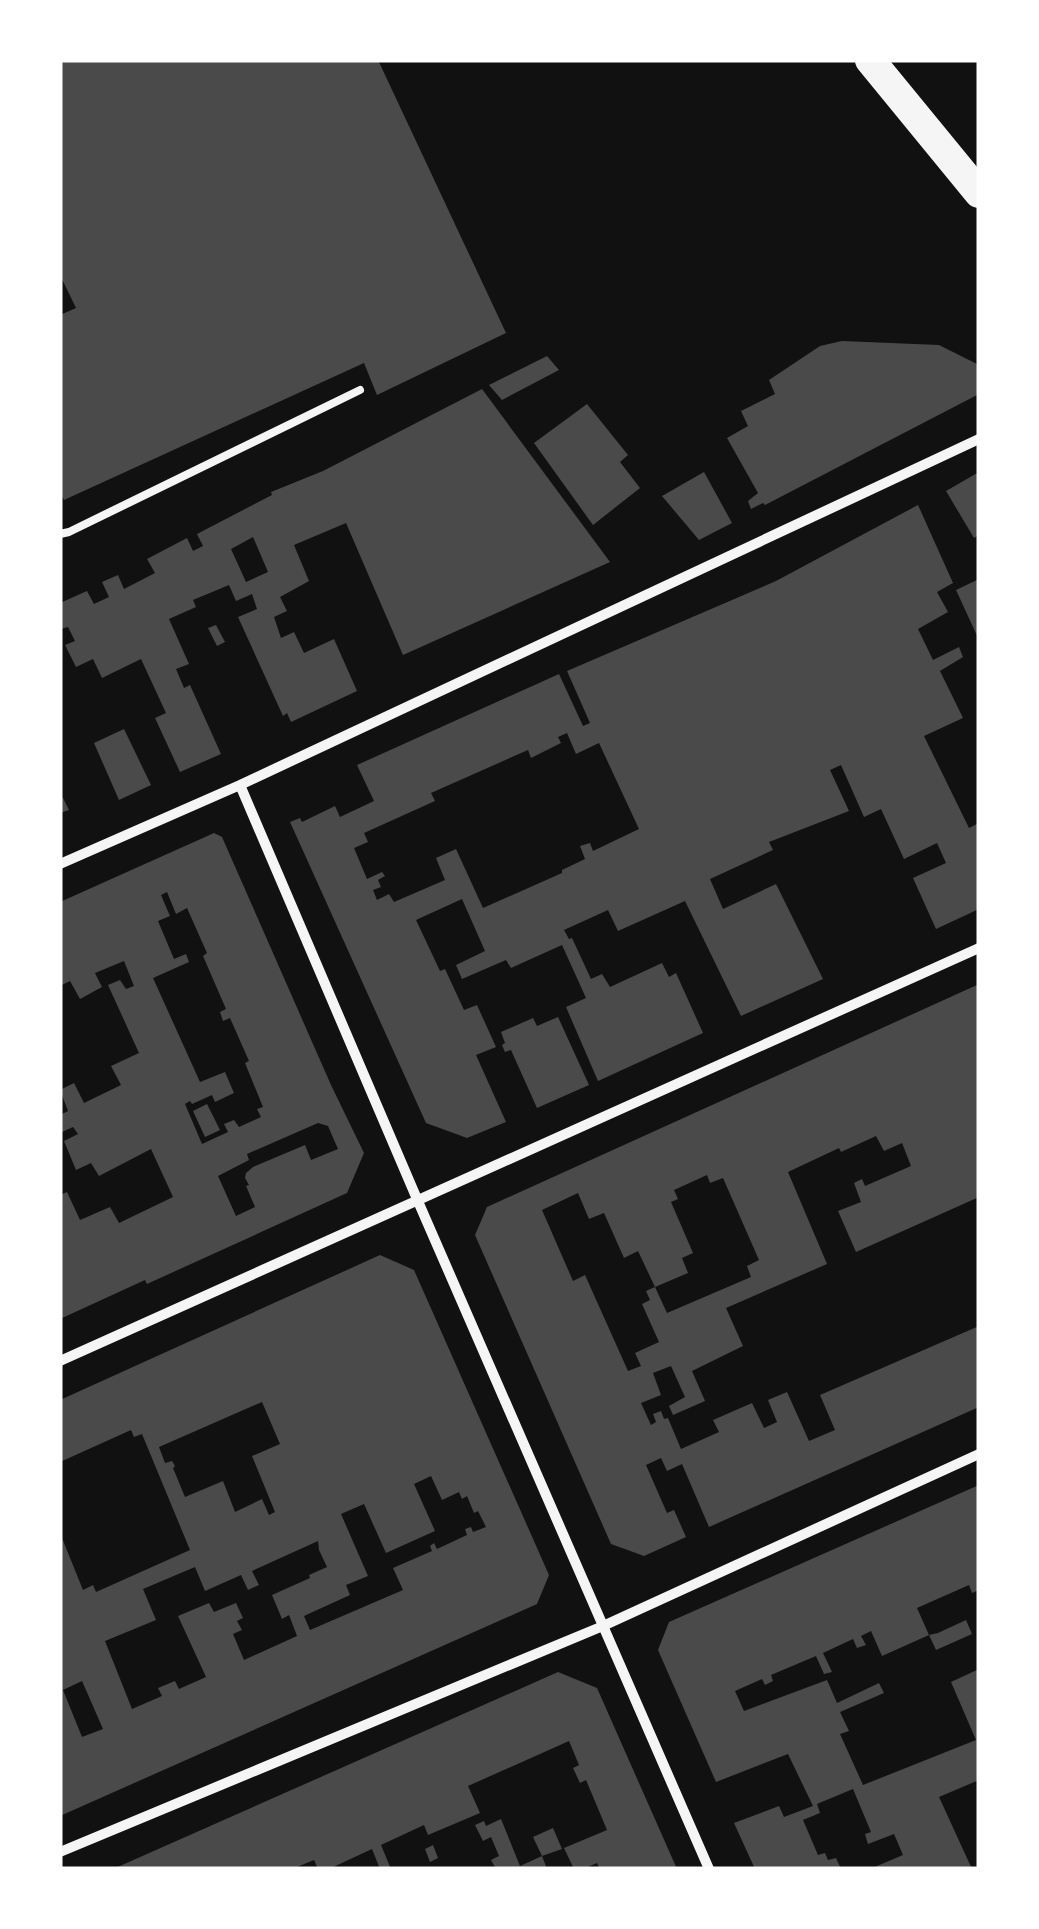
<svg xmlns="http://www.w3.org/2000/svg" width="1039" height="1929" font-family="'Varela Round',sans-serif">
	<style>
		.building { fill: #4a4a4a; fill-rule: evenodd }
		.lines { fill: none; stroke-linecap: round; stroke-linejoin: round }
		.service { stroke: #f5f5f5; stroke-width: 8 }
		.minor { stroke: #f5f5f5; stroke-width: 10 }
		.motorway { stroke: #f5f5f5; stroke-width: 30 }
	</style>
	<rect width="100%" height="100%" fill="#111"/>
	<path class="building" d="M60,60H378L506,333L377,395L364,363L64,500L60,492V315L76,308L60,275Z
		M842,341L939,345L979,365V394L765,505L763,503L751,509L748,501L758,493L727,438L748,426L741,411L775,394L769,380L820,346Z
		M547,356L559,370L502,400L489,385Z
		M482,389L610,562L403,655L346,523L294,545L309,581L280,597L287,611L274,617L281,638L294,632L304,653L334,639L357,691L291,722L287,713L283,716L238,617L257,609L252,594L236,601L229,585L193,600L196,607L169,619L189,664L176,669L184,688L190,685L221,754L180,772L155,718L166,713L141,659L102,678L93,659L76,667L65,645L75,641L68,627L61,629L60,626V603L87,591L94,604L109,597L102,582L118,575L124,589L155,573L147,559L187,538L193,551L203,546L197,534L272,495L271,492L323,471ZM253,537L268,572L246,582L231,549Z
		M587,404L628,455L620,462L640,488L593,525L534,443Z
		M704,472L732,523L699,540L662,496Z
		M979,472V535L974,538L946,491Z
		M918,505L953,583L937,592L948,612L918,629L933,660L959,647L963,657L940,671L963,718L924,736L969,828L979,823V909L936,929L913,878L946,863L937,843L904,859L881,809L864,817L841,765L830,770L849,811L769,842L773,850L710,879L723,909L776,884L823,979L741,1016L685,901L618,931L608,910L564,930L569,939L572,938L591,979L602,974L610,987L662,963L669,977L676,973L703,1033L598,1081L566,1007L586,998L562,945L511,968L506,960L462,979L456,965L485,951L462,899L416,920L440,971L445,969L464,1010L477,1005L496,1047L476,1055L506,1122L467,1138L426,1123L290,822L300,818L302,822L335,806L340,817L374,801L357,765L559,674L583,726L590,723L567,671L776,581ZM567,733L576,754L599,743L639,829L593,851L590,843L580,846L585,859L562,870V873L483,908L456,849L436,858L445,880L394,902L389,894L377,900L373,890L381,887L378,880L385,876L382,872L367,879L354,848L368,842L364,833L435,801L431,793L528,750L531,758L561,743L558,737Z
		M979,579V640L956,590Z
		M216,625L225,642L217,646L208,628Z
		M124,729L151,785L119,800L94,743Z
		M60,792L69,810L60,813Z
		M214,833L222,837L331,1085L364,1153L347,1193L147,1284L145,1280L60,1319V1230L62,1229L60,1224V1195L67,1192L80,1220L110,1207L119,1223L173,1197L151,1149L99,1176L91,1163L76,1170L64,1141L78,1134L73,1127L60,1133V1115L68,1111L60,1090L74,1083L84,1103L121,1085L111,1066L139,1053L108,985L120,980L126,989L134,986L124,961L95,973L102,987L80,999L70,981L60,986V902ZM167,892L176,914L187,908L207,953L203,956L226,1009L220,1012L223,1021L230,1018L249,1061L245,1063L263,1107L257,1109L261,1117L239,1127L234,1120L224,1124L228,1132L202,1144L185,1104L190,1101L192,1104L212,1095L215,1102L234,1093L225,1072L200,1082L153,978L189,962L186,954L174,959L158,921L170,916L161,895ZM318,1123L328,1126L338,1149L311,1160L305,1145L253,1167L246,1173L245,1178L249,1185L246,1186L255,1207L236,1216L218,1176L249,1160L247,1154Z
		M977,985L979,991V1197L856,1252L838,1211L861,1202L854,1183L862,1179L865,1186L911,1166L902,1143L884,1151L876,1136L841,1152L839,1148L788,1172L827,1264L726,1308L743,1346L692,1371L705,1401L673,1415L669,1406L685,1397L671,1366L653,1373L661,1395L641,1403L651,1425L656,1422L653,1414L661,1411L664,1419L668,1418L681,1449L719,1432L713,1420L752,1403L764,1428L777,1422L768,1400L787,1392L809,1441L835,1430L820,1395L979,1326V1407L709,1527L682,1464L667,1471L661,1458L646,1465L667,1513L674,1510L686,1537L644,1556L611,1544L475,1235L487,1207ZM707,1175L710,1183L723,1178L759,1260L747,1266L751,1277L667,1313L655,1287L646,1291L650,1300L642,1304L659,1342L635,1353L641,1366L628,1371L585,1275L573,1281L542,1210L578,1193L589,1219L604,1213L624,1258L638,1251L655,1287L688,1273L682,1258L693,1253L671,1202L678,1199L674,1190Z
		M558,1017L589,1085L537,1108L511,1050L505,1052L502,1045L505,1043L501,1032L533,1018L537,1026Z
		M207,1104L220,1130L205,1137L193,1111Z
		M380,1255L414,1270L549,1575L537,1604L60,1816V1533L83,1590L93,1585L96,1592L190,1550L142,1434L134,1437L131,1430L60,1462V1400ZM262,1402L280,1444L252,1456L275,1512L269,1515L262,1499L235,1512L223,1481L185,1497L173,1468L175,1466L172,1461L165,1463L159,1447ZM431,1476L442,1500L459,1492L462,1499L467,1496L474,1513L478,1511L486,1527L473,1532L471,1527L465,1529L467,1535L437,1549L434,1543L430,1546L432,1551L393,1568L403,1590L310,1630L304,1616L350,1595L346,1585L368,1576L341,1514L364,1504L386,1553L435,1531L414,1484ZM318,1541L319,1550L327,1567L309,1575L310,1578L272,1595L282,1619L289,1615L297,1636L244,1660L233,1634L242,1630L237,1621L243,1618L236,1603L214,1612L209,1603L178,1616L206,1677L179,1689L175,1681L158,1688L162,1696L132,1709L105,1641L156,1620L143,1589L195,1567L205,1591L241,1575L248,1590L259,1585L252,1571ZM82,1681L103,1729L82,1737L63,1690Z
		M979,1485V1590L972,1593L969,1585L917,1608L929,1635L938,1633L966,1620L972,1634L936,1650L929,1635L882,1656L871,1631L861,1636L866,1645L857,1648L853,1639L823,1653L832,1672L824,1674L816,1656L771,1675L773,1681L765,1685L762,1679L735,1691L744,1711L827,1680L837,1703L879,1683L884,1693L840,1712L849,1731L840,1734L863,1785L976,1740L951,1682L979,1669V1780L939,1797L972,1869H870L903,1855L894,1834L868,1844L865,1834L871,1832L853,1789L817,1804L820,1813L803,1820L818,1855L825,1853L828,1860L836,1858L841,1869H755L734,1823L779,1806L784,1817L813,1806L788,1754L716,1782L658,1650L669,1622Z
		M558,1672L597,1688L677,1869H600L597,1863L583,1869H574L564,1848L607,1830L586,1780L580,1783L573,1768L579,1765L569,1741L468,1786L480,1813L428,1835L424,1825L381,1845L391,1869H380L372,1849L329,1869H318L314,1860L292,1869H113Z
		M501,1819L520,1866L542,1856L547,1869H496L491,1860L499,1856L491,1837L483,1841L475,1825L484,1821L486,1826Z
		M553,1828L562,1849L542,1856L533,1837Z
		M433,1845L438,1858L430,1862L425,1849Z"/>
	<g class="lines">
		<path class="service" d="M60,534L69,532L360,390"/>
		<path class="minor" d="M240,785L417,1199L709,1869
			M60,864L240,785L979,439
			M60,1361L979,948
			M60,1852L603,1626L979,1454"/>
		<path class="motorway" d="M870,60L979,193"/>
	</g>
	<rect width="1039" height="1929" fill="none" stroke="#ffffff" stroke-width="125"/>
</svg>
